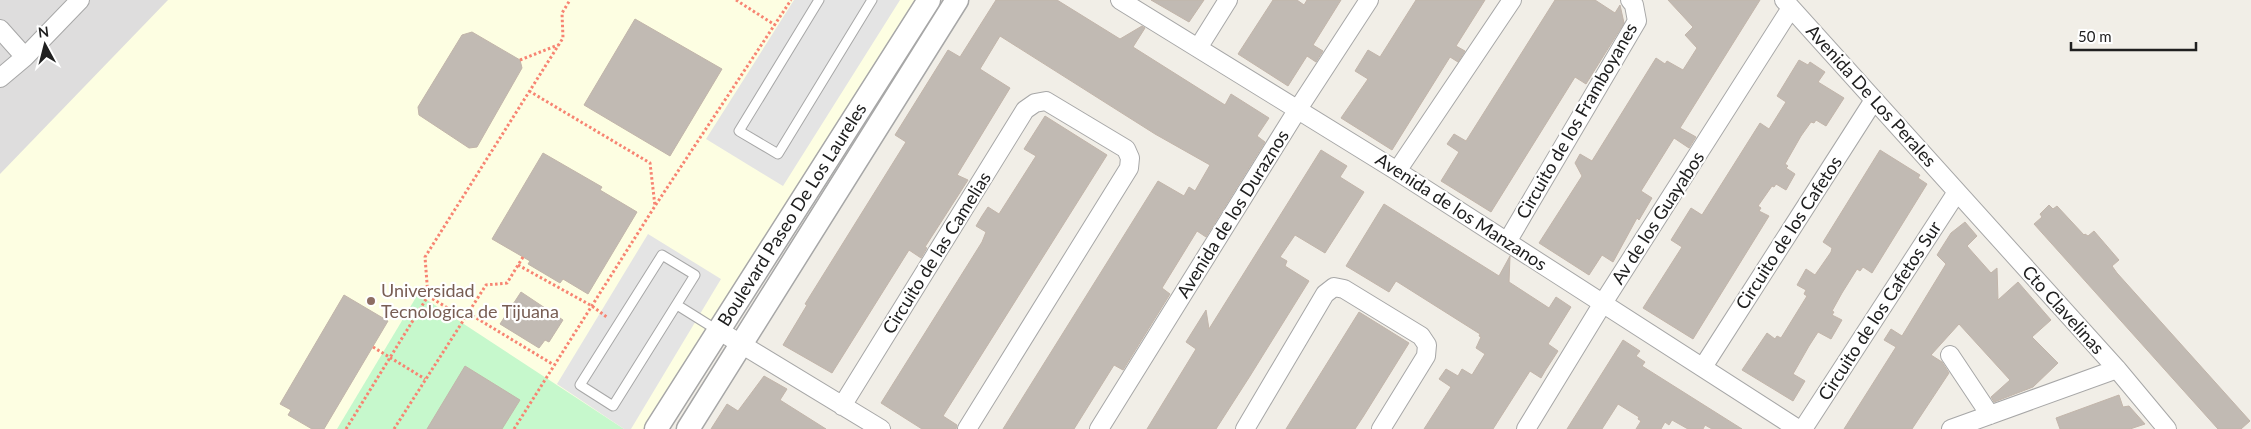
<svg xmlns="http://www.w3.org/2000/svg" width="2251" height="429" font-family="Lato,sans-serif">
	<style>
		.residential { fill: #dedddd }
		.education { fill: #fdfee2 }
		.park { fill: #c6f8cc }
		.parking { fill: #e4e4e4 }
		.building { fill: #c1bab3; stroke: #c2b5aa }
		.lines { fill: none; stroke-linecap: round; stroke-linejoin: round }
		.service-casing { stroke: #a7a7a7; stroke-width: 11 }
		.minor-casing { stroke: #a7a7a7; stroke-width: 20 }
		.tertiary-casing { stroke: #a7a7a7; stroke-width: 25 }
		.path { stroke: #f78472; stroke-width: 3; stroke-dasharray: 2.5 2.5; stroke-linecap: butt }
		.service { stroke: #fff; stroke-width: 9 }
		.minor { stroke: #fff; stroke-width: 18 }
		.tertiary { stroke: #fff; stroke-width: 22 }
		.education-dot { fill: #8d6e63; stroke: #fff; stroke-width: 2 }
		.labels { text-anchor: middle; stroke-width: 4.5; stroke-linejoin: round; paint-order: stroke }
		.street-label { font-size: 18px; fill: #202020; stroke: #fff }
		.education-label { font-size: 18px; fill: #785e54; stroke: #fff; text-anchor: start }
	</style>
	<rect width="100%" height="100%" fill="#f1eee7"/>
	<path class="residential" d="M0,0H170L0,179Z"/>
	<path class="education" d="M168,0H932L662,429H0V174Z"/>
	<path class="park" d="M418,294L624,429H337Z"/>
	<path class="parking" d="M794,0H900L783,186L706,139Z
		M648,234L721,279L631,429H624L557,384Z"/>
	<path class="building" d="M996,0H1057L1120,39L1142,26L1145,28L1133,47L1225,105L1231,94L1269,118L1257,136L1265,142L1206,237L1197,231L1162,288L1170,294L1123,370L1114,365L1074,429H1003L1158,181L1184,196L1189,187L1195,191L1210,165L1155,134L1000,36L980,69L1010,88L957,175L968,180L925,247L927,248L921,258L909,250L832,373L783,345L807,305L805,304L906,142L895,135L948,50L960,57Z
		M1151,0H1204L1189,22Z
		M1273,0H1297L1304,5L1307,0H1341L1313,45L1323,51L1316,62L1307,56L1288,86L1238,54Z
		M1416,0H1485L1456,46L1465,51L1458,62L1450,57L1392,150L1341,118L1368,79L1355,71L1368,50L1380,57Z
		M1555,0H1595L1615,13L1620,5L1624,23L1586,84L1575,77L1491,212L1441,181L1459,152L1447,144L1454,134L1466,141Z
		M1668,0H1760L1680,128L1696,137L1689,148L1674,138L1641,191L1652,198L1639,220L1637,218L1613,262L1602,255L1589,275L1539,243L1582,176L1575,163L1580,154L1592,161L1656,58L1665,64L1667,61L1683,70L1697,48L1685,35L1693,27Z
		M635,19L722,69L670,156L584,105Z
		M472,32L520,60L522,68L477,147L469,148L419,115L418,107L462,35Z
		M1799,60L1808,65L1810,62L1825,72L1818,82L1844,98L1826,126L1816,120L1814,123L1811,122L1801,136L1785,164L1788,166L1786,168L1795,174L1786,190L1776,184L1774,187L1772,186L1758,206L1761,208L1759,211L1769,216L1693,339L1643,308L1682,247L1671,240L1691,208L1702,215L1760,123L1769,129L1786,102L1777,96Z
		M1045,116L1107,155L943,416L957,425L956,429H922L881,403L982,242L986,232L976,226L982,216L988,207L999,214L1036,156L1024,149Z
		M1321,150L1347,166L1340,177L1364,192L1325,253L1295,235L1280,257L1287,261L1285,266L1309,281L1250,376L1216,429H1147L1196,349L1186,342L1206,310L1209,329Z
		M1880,150L1920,175L1918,178L1927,184L1872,273L1863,267L1860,271L1857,269L1842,293L1832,311L1834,312L1832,315L1842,320L1831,339L1818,332L1809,346L1793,374L1805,381L1793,401L1742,370L1767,333L1775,339L1777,336L1781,338L1807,296L1804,294L1806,290L1797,285L1806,269L1815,275L1831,252L1832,248L1823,242Z
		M543,153L602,187L600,190L637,212L588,294L563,279L560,283L528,264L530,261L492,239Z
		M1384,204L1499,276L1510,256L1509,282L1549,308L1556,297L1571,307L1548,344L1558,351L1545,371L1541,378L1530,371L1493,429H1424L1451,387L1439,379L1446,369L1458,376L1462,369L1472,375L1485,354L1476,348L1481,337L1479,336L1480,334L1396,281L1389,292L1346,266Z
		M2049,205L2053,209L2057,206L2084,235L2085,234L2088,236L2094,231L2119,260L2112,266L2117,273L2250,421L2241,429H2218L2034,224L2042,217L2040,214Z
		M1965,222L1977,236L1967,246L1991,273L1997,268L1998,300L2018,282L2051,320L2032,337L2058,363L2033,387L1994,402L1991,397L2010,380L1959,324L1931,355L1942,362L1949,373L1912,429H1844L1896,347L1884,340L1891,329L1902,336L1946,264L1937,255L1951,233Z
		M521,292L563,320L549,342L545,340L539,348L500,324Z
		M344,295L388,321L324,429H312L288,415L291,410L280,404Z
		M1359,312L1409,343L1363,417L1355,429H1286Z
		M1623,340L1640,351L1636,356L1645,362L1642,366L1742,429H1712L1705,425L1703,429H1688L1672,420L1669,425L1665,422L1661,429H1636L1641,421L1638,419L1639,417L1618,404L1602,429H1567Z
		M465,366L520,400L502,429H427Z
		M764,376L787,389L780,400L826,429H711L727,404L738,411Z
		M2119,395L2123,407L2129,406L2145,424L2130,429H2060L2056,418Z"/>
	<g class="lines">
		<g class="service-casing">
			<path id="service" d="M819,0L739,131L778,154L872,0
				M662,255L695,275L613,406L580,385Z
				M677,305L717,330"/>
		</g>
		<g class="minor-casing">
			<path id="minor" d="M1120,0L1397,171L1798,429
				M1784,0L2117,369L2167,429
				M0,29L25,57
				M1198,48L1228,0
				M0,78L25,57L80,0
				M1397,171L1512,0
				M1507,242L1637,21L1634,5L1630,0
				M718,330L881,429
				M1950,355L1990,415
				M1703,367L1874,100
				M842,406L1025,110L1035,103L1046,101L1126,149L1130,158L1129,168L967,429
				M1099,429L1298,109L1369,0
				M1245,429L1325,294L1334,287L1344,289L1421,336L1427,345L1426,356L1381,429
				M1526,429L1603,303L1791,8
				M1803,429L1957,192
				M1951,429L2117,369"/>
		</g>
		<g class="tertiary-casing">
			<g id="tertiary">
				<path id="s1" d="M656,429L929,0"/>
				<path d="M688,429L957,0"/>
			</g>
		</g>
		<path class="path" d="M736,0L775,25
			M520,60L558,45
			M529,91L650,163L655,206
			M518,265L592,306L608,318
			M428,296L464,318
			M468,313L554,365
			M373,347L425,379
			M346,429L428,296L425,257L563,38L562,13L570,0
			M394,429L486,285L507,283L523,257
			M514,429L655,206L791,0"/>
		<use href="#service" class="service"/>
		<use href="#minor" class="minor"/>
		<use href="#tertiary" class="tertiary"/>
	</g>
	<circle class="education-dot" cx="371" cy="301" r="5"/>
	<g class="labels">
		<g class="street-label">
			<text transform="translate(1871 96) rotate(48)" y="6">Avenida De Los Perales</text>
			<text transform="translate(1577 121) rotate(-60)" y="6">Circuito de los Framboyanes</text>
			<text transform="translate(1461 212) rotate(33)" y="6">Avenida de los Manzanos</text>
			<text dy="6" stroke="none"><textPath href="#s1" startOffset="254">Boulevard Paseo De Los Laureles</textPath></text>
			<text transform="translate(1233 214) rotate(-58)" y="6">Avenida de los Duraznos</text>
			<text transform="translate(1658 218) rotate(-57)" y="6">Av de los Guayabos</text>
			<text transform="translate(1789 233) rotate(-57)" y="6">Circuito de los Cafetos</text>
			<text transform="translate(937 253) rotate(-58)" y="6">Circuito de las Camelias</text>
			<text transform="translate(2063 310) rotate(48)" y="6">Cto Clavelinas</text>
			<text transform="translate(1880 311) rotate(-57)" y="6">Circuito de los Cafetos Sur</text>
		</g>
		<g class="education-label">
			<text x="381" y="297">Universidad<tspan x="381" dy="21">Tecnologica de Tijuana</tspan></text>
		</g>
	</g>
	<g transform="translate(45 45) rotate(353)" stroke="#ffffff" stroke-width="4" paint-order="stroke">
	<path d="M0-4L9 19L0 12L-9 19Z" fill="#202020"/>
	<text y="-8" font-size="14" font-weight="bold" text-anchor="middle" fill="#202020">N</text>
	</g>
	<path d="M2071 42v8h125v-8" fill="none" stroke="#202020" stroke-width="2.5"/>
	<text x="2078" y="42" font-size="15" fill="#202020" stroke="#ffffff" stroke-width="4" paint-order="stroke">50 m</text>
</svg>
